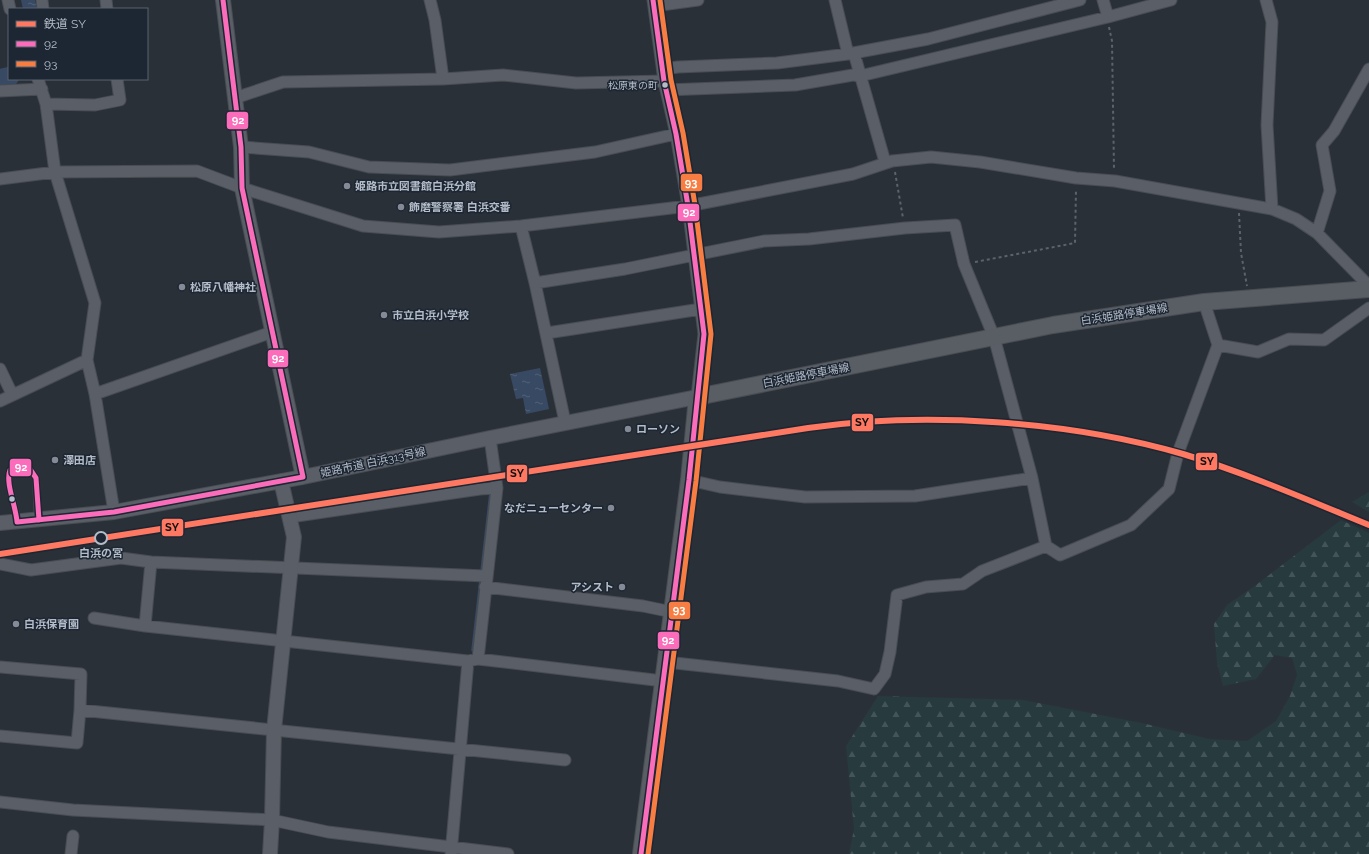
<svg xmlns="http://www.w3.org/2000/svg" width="1369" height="854" font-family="Raleway,'Noto Sans JP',sans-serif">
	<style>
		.forest { fill: url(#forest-firs) }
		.water { fill: url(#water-ripples) }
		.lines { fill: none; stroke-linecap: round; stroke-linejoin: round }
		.stream { stroke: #384963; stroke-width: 3.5 }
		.river { stroke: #384963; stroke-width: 20 }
		.service-casing { stroke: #484c53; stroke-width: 8 }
		.minor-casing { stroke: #484c53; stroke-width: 13 }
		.tertiary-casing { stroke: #484c53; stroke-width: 16 }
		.secondary-casing { stroke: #484c53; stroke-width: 18 }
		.path { stroke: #5d636a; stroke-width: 2; stroke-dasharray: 3 3; stroke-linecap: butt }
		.service { stroke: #5a5e66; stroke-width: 5.5 }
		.minor { stroke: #5a5e66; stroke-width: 11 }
		.tertiary { stroke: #5a5e66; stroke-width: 14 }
		.secondary { stroke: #595d64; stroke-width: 16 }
		.bus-1-casing { stroke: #1d2633; stroke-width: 8 }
		.bus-2-casing { stroke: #1d2633; stroke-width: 8 }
		.bus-1 { stroke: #fb6dba; stroke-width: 5 }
		.bus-2 { stroke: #f77d43; stroke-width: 5 }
		.rail-1-casing { stroke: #1d2633; stroke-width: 9 }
		.rail-1 { stroke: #fe7862; stroke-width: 6 }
		.bus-dot { fill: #b4bcc9; stroke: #1d2633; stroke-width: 1.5 }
		.poi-dot { fill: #848b96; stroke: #1d2633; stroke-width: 1.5 }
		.stop-dot { fill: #1d2633; stroke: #b4bcc9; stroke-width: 2 }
		.labels { text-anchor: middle; stroke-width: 3; stroke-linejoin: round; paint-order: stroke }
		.bus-label { font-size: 10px; fill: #b4bcc9; stroke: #1d2633; text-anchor: end }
		.poi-label { font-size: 11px; font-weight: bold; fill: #b4bcc9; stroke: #1d2633; text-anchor: start }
		.street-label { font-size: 11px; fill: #b4bcc9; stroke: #1d2633 }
		.stop-label { font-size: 11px; font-weight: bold; fill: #b4bcc9; stroke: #1d2633 }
		.line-badge { stroke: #1d2633; stroke-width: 1.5 }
		.badge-label { font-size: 11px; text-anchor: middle; font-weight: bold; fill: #fff }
		.pale-badge-label { font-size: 11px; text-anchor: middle; font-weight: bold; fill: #111 }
	</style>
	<defs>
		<pattern id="forest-firs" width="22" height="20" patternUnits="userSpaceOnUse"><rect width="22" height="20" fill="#273a3e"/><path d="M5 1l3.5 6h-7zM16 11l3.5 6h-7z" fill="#445559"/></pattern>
		<pattern id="water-ripples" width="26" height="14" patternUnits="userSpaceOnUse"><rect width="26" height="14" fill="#384963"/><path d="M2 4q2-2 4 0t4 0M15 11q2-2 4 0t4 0" fill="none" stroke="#526178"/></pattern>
	</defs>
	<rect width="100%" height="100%" fill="#2a3038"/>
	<path class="forest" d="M1369,492V512L1352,502Z
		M1341,520L1369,533V854H849L854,829L846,746L878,696L1023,700L1142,723L1209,739L1247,741L1276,721L1290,696L1297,675L1292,658L1275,655L1256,679L1223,686L1217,663L1214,624L1227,605L1256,585Z"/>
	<path class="water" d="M21,0H35L37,9H23Z
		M540,368L549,409L526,414L523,398L516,399L510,374Z"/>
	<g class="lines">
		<path class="stream" d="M473,650L491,492"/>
		<path class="river" d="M0,79L9,77"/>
		<g class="service-casing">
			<path id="service" d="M17,521C16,505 5,484 10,470L28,466L36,478L38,519"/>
		</g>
		<g class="minor-casing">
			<path id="minor" d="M8,0L10,9
				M42,0L43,9
				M106,0L107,9
				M430,0L435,20L443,79
				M653,0L664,81L676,134L688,206L704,334L697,397
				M835,0L848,54
				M1103,0L1108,17
				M1266,0L1272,22L1267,125L1272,209
				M654,6L698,0
				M854,53L885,162
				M663,69L678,67L777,63L848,54L928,39L1080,0
				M38,79L46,104L55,172L95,303L87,360L95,394L114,512
				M666,90L795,85L853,75L860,76L1108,17L1171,0
				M0,91L42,89
				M235,98L283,82L443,79L503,75L576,83L664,81
				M46,104L95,105L120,100L117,79
				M241,147L309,152L369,167L450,170L595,152L676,134
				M0,179L55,172L197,171L242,188L363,226L439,232L521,226L688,206L853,174L892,161L931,157L980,162L1076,178L1115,181L1272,209L1296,219L1317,233L1369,286
				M521,226L535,283L565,422
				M1317,233L1330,191L1322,145L1334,131L1369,69
				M535,283L625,269L764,241L809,239L905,228L955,225L964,264L994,337L1032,478L1046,546
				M1204,302L1218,345
				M547,333L701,309
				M0,369L12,394
				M95,394L272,332
				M0,401L87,360
				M689,480L720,487L805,497L915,496L1032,478
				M290,517L480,489L497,488
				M0,564L31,570L121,558L151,562L486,576
				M485,587L643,606L672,612
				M94,618L145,626L468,661L478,659L663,681
				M145,626L151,562
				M478,659L497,488L490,438
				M666,662L838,681L874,689L885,674L890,652L897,595L926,587L963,584L982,571L1046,546L1060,555L1131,525L1169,489L1178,453L1218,345L1258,352L1289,339L1324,340L1369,308
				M0,667L81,674L80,710
				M0,736L77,743L80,710L565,760
				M0,802L73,810L272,820L328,832L508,854
				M71,854L73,836
				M451,854L468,661"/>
		</g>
		<g class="tertiary-casing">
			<path id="tertiary" d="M223,0L241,147L242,188L303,477
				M0,523L114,512L303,477L490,438L697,397
				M270,854L272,820L274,730L294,537L281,481"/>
		</g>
		<g class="secondary-casing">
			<path id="secondary" d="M641,854L689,480L697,397L1053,325L1204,302L1369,289"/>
		</g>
		<path class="path" d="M1109,27L1112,41L1114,170
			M895,172L903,218
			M1239,213L1241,253L1247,286
			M975,262L1075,243L1076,189"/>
		<use href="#service" class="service"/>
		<use href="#minor" class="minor"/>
		<use href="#tertiary" class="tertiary"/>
		<use href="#secondary" class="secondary"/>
		<g class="bus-1-casing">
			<path id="bus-1" d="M223,0L241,147L242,188L303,477
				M17,522L114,512L303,477
				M17,522C16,506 5,483 10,470L28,466L36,478L39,520
				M641,854L689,480L704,334L688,206L676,134L664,81L653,0"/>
		</g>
		<g class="bus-2-casing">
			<path id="bus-2" d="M648,854L696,481L711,334L695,205L683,133L671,80L660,0"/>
		</g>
		<use href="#bus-1" class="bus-1"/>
		<use href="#bus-2" class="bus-2"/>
		<g class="rail-1-casing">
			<path id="rail-1" d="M0,554L808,428C926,411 1068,421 1183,454C1246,473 1308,500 1369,525"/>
		</g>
		<use href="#rail-1" class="rail-1"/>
	</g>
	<g class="bus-dot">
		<circle cx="665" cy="85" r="3.5"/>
		<circle cx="12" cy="499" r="3.5"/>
	</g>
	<g class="poi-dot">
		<circle cx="347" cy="186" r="4"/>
		<circle cx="401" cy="207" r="4"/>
		<circle cx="182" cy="287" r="4"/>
		<circle cx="384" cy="315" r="4"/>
		<circle cx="628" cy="429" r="4"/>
		<circle cx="55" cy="460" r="4"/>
		<circle cx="611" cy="508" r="4"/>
		<circle cx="622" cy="587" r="4"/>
		<circle cx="16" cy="624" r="4"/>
	</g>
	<circle class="stop-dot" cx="101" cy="538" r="6"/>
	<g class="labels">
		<g class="bus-label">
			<text x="658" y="89">松原東の町</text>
		</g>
		<g class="poi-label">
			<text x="355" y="190">姫路市立図書館白浜分館</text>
			<text x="409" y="211">飾磨警察署 白浜交番</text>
			<text x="190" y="291">松原八幡神社</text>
			<text x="392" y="319">市立白浜小学校</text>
			<text x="636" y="433">ローソン</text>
			<text x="63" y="464">澤田店</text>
			<text x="603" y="512" text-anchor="end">なだニューセンター</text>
			<text x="614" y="591" text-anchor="end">アシスト</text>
			<text x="24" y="628">白浜保育園</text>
		</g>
		<g class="street-label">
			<text transform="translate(1124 314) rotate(-9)" y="4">白浜姫路停車場線</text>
			<text transform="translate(806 375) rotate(-11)" y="4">白浜姫路停車場線</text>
			<text transform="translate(373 462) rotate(-12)" y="4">姫路市道 白浜313号線</text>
		</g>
		<g class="stop-label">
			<text x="101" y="557">白浜の宮</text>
		</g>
	</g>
	<g class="line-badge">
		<rect x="226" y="111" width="23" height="19" rx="4" fill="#fb6dba"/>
		<rect x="680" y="173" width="23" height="19" rx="4" fill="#f77d43"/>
		<rect x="677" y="203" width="23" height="19" rx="4" fill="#fb6dba"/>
		<rect x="267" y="349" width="22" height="19" rx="4" fill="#fb6dba"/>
		<rect x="851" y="413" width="23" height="19" rx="4" fill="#fe7862"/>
		<rect x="1195" y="452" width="23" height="19" rx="4" fill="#fe7862"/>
		<rect x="9" y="458" width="23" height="19" rx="4" fill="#fb6dba"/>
		<rect x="506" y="464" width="22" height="19" rx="4" fill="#fe7862"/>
		<rect x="161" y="518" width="23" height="19" rx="4" fill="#fe7862"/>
		<rect x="668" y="601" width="23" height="19" rx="4" fill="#f77d43"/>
		<rect x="657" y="631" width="23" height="19" rx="4" fill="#fb6dba"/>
	</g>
	<g class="badge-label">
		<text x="238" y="124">92</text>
		<text x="691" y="187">93</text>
		<text x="689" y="216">92</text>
		<text x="278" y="362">92</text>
		<text x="21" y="471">92</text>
		<text x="679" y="614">93</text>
		<text x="668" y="644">92</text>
	</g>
	<g class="pale-badge-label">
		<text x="862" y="426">SY</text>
		<text x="1207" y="465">SY</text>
		<text x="517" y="477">SY</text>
		<text x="172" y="531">SY</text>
	</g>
	<rect x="8" y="8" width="140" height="72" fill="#1d2633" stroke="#59626f"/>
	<rect x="16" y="21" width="20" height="6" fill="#fe7862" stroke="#59626f"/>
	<text x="44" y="28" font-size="12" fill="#b4bcc9">鉄道 SY</text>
	<rect x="16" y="41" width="20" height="6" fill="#fb6dba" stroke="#59626f"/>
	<text x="44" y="48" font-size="12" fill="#b4bcc9">92</text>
	<rect x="16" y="61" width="20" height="6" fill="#f77d43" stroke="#59626f"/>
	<text x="44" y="68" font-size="12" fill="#b4bcc9">93</text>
</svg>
